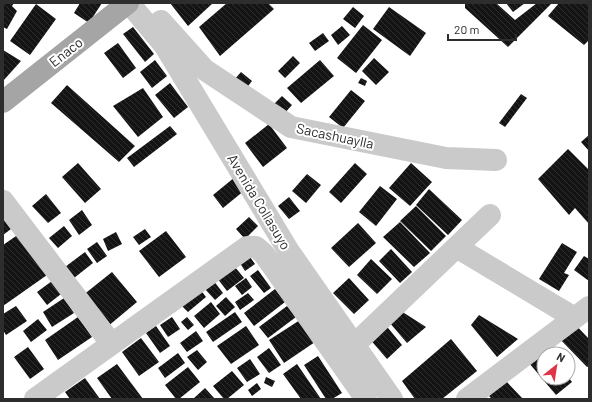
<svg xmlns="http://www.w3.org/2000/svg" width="592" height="402" font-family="Barlow,sans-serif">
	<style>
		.building { fill: url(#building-back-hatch) }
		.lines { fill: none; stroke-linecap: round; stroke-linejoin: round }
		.minor { stroke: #cacaca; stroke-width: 22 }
		.major { stroke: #a5a5a5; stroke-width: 22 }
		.labels { text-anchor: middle; stroke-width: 4; stroke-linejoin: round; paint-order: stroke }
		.street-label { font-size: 14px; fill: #2d2d2d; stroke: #fff }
	</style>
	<defs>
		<pattern id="building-back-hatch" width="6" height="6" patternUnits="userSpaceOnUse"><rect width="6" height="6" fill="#141414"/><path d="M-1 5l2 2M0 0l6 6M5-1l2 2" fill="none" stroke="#2e2e2e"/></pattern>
	</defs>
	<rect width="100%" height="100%" fill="#fff"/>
	<path class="building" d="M3,3H14L12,6L17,11L7,29L3,27Z
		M80,3H102L89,23L74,13Z
		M170,3H213L188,26Z
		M227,3H268L274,9L220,56L199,27Z
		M465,3H496L515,20L537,3H552L508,47L465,8Z
		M506,3H525L513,12Z
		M559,3H589V40L584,45L548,16Z
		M36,4L56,19L30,55L10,41Z
		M353,7L364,16L355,28L343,19Z
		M389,7L426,33L410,56L373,29Z
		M363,25L382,40L356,73L337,58Z
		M342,26L350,35L338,45L331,35Z
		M133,27L154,54L145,62L123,34Z
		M323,33L329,41L315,51L309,43Z
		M118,43L136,68L123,78L104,53Z
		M3,50L21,61L3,81Z
		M293,56L300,63L285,78L278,71Z
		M374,58L389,72L376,85L362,71Z
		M155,60L167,76L152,88L140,72Z
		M320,60L334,76L301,103L287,88Z
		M241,72L252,81L245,90L234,80Z
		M361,78L367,81L365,86L358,83Z
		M170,83L188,107L174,118L155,95Z
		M67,85L135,146L119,162L51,103Z
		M143,88L163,117L138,137L113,106Z
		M351,90L365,101L343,128L329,117Z
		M521,94L527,98L505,127L499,123Z
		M282,96L292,105L284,114L274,104Z
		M269,124L287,148L263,167L245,143Z
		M170,126L177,134L134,167L127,158Z
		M589,135V151L581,142Z
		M568,149L589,170V224L575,208L569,215L538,179Z
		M78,163L101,189L85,203L62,177Z
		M355,163L367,174L341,203L329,192Z
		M411,163L432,182L410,206L389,188Z
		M307,174L321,185L306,203L292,191Z
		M235,177L245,190L223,208L213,195Z
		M380,186L397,199L376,226L359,212Z
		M429,189L462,220L448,235L416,205Z
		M46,194L61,213L48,223L32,206Z
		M289,197L300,211L289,219L278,206Z
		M416,206L446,236L431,251L400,221Z
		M3,210L15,226L3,235Z
		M82,210L92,225L79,235L69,220Z
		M249,217L258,226L245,239L236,229Z
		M400,222L430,253L414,267L383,237Z
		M358,223L376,243L349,267L331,248Z
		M64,226L72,236L58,248L49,238Z
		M145,229L151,237L139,245L133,237Z
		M166,231L186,257L159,277L139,251Z
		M116,232L122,244L108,251L103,239Z
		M19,234L47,275L3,306V245Z
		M97,242L107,256L97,263L87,249Z
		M562,243L577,252L564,273L569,275L559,291L539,279Z
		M391,249L412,272L400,283L379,261Z
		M245,250L255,264L245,271L236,257Z
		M85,252L93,263L74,278L65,267Z
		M584,256L589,259V281L574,270Z
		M371,259L392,279L377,294L357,275Z
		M230,261L244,278L227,291L214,274Z
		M258,270L271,288L264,293L250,276Z
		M112,272L137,302L107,327L82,296Z
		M246,278L252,287L242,295L235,286Z
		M349,278L369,300L354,314L333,293Z
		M213,280L223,293L215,300L204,288Z
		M52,281L61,294L47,305L37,292Z
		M200,289L206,297L188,312L181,305Z
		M275,289L285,302L254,326L244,313Z
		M248,293L254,300L240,310L235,302Z
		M226,297L235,307L225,316L216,306Z
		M64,298L74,313L52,327L43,312Z
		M211,302L220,314L204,328L194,316Z
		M16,306L27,321L6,335L3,330V314Z
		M287,306L296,317L268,338L259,327Z
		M401,311L426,327L407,343L389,322Z
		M235,312L242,322L213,342L206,332Z
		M479,315L518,339L497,357L471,325Z
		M78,317L92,337L58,360L45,340Z
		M172,317L180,329L168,337L160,325Z
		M187,317L194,325L188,330L181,322Z
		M38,319L47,330L31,342L23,331Z
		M300,320L315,342L284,363L269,340Z
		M571,320L589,339V366L587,367L556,335Z
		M384,323L402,345L387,359L368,337Z
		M156,326L170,346L160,353L146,333Z
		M246,326L259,345L231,364L217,346Z
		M196,331L203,341L187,352L180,343Z
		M141,338L159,362L139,376L122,352Z
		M451,339L477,371L442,399H415L402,381Z
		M28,347L44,369L30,379L14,357Z
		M269,348L281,365L269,373L257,357Z
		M197,350L207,362L198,370L187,357Z
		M544,350L548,354H544V378H569L572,382L556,395L529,363Z
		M178,353L185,363L165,378L158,368Z
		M318,356L342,393L332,399H326L304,365Z
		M250,359L260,374L247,382L237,368Z
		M117,364L143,399H112L97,378Z
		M297,364L321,399H301L283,374Z
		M188,367L200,382L179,399H176L165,385Z
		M232,371L244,385L227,399H224L213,386Z
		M266,377L275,381L272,387L264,383Z
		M85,378L100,399H70L65,392Z
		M505,380L523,399H492L489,396Z
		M257,383L261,389L252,396L248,390Z
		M205,388L215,399H193Z"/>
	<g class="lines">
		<path class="minor" d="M129,3L165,46L288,250L392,399
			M161,21L205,70L291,127L446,158L496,160
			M3,201L111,343
			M458,248L573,317
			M354,345L490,215
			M35,399L247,247H256L264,254L366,399
			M467,399L589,307"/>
		<path class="major" d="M3,102L128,3"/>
	</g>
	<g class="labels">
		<g class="street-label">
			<text transform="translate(66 52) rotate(-38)" y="5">Enaco</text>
			<text transform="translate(335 136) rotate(12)" y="5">Sacashuaylla</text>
			<text transform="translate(259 202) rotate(59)" y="5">Avenida Collasuyo</text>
		</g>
	</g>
	<rect width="592" height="402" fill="none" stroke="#2d2d2d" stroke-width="8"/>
	<g transform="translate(556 366) rotate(30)"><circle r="19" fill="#ffffff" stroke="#ababab"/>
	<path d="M0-3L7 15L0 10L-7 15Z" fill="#e03346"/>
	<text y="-6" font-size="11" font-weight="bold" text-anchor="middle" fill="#2d2d2d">N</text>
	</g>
	<path d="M448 34v6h68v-6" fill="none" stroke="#2d2d2d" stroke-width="2"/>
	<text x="454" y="34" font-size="12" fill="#2d2d2d" stroke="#ffffff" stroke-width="3" paint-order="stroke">20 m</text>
</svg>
